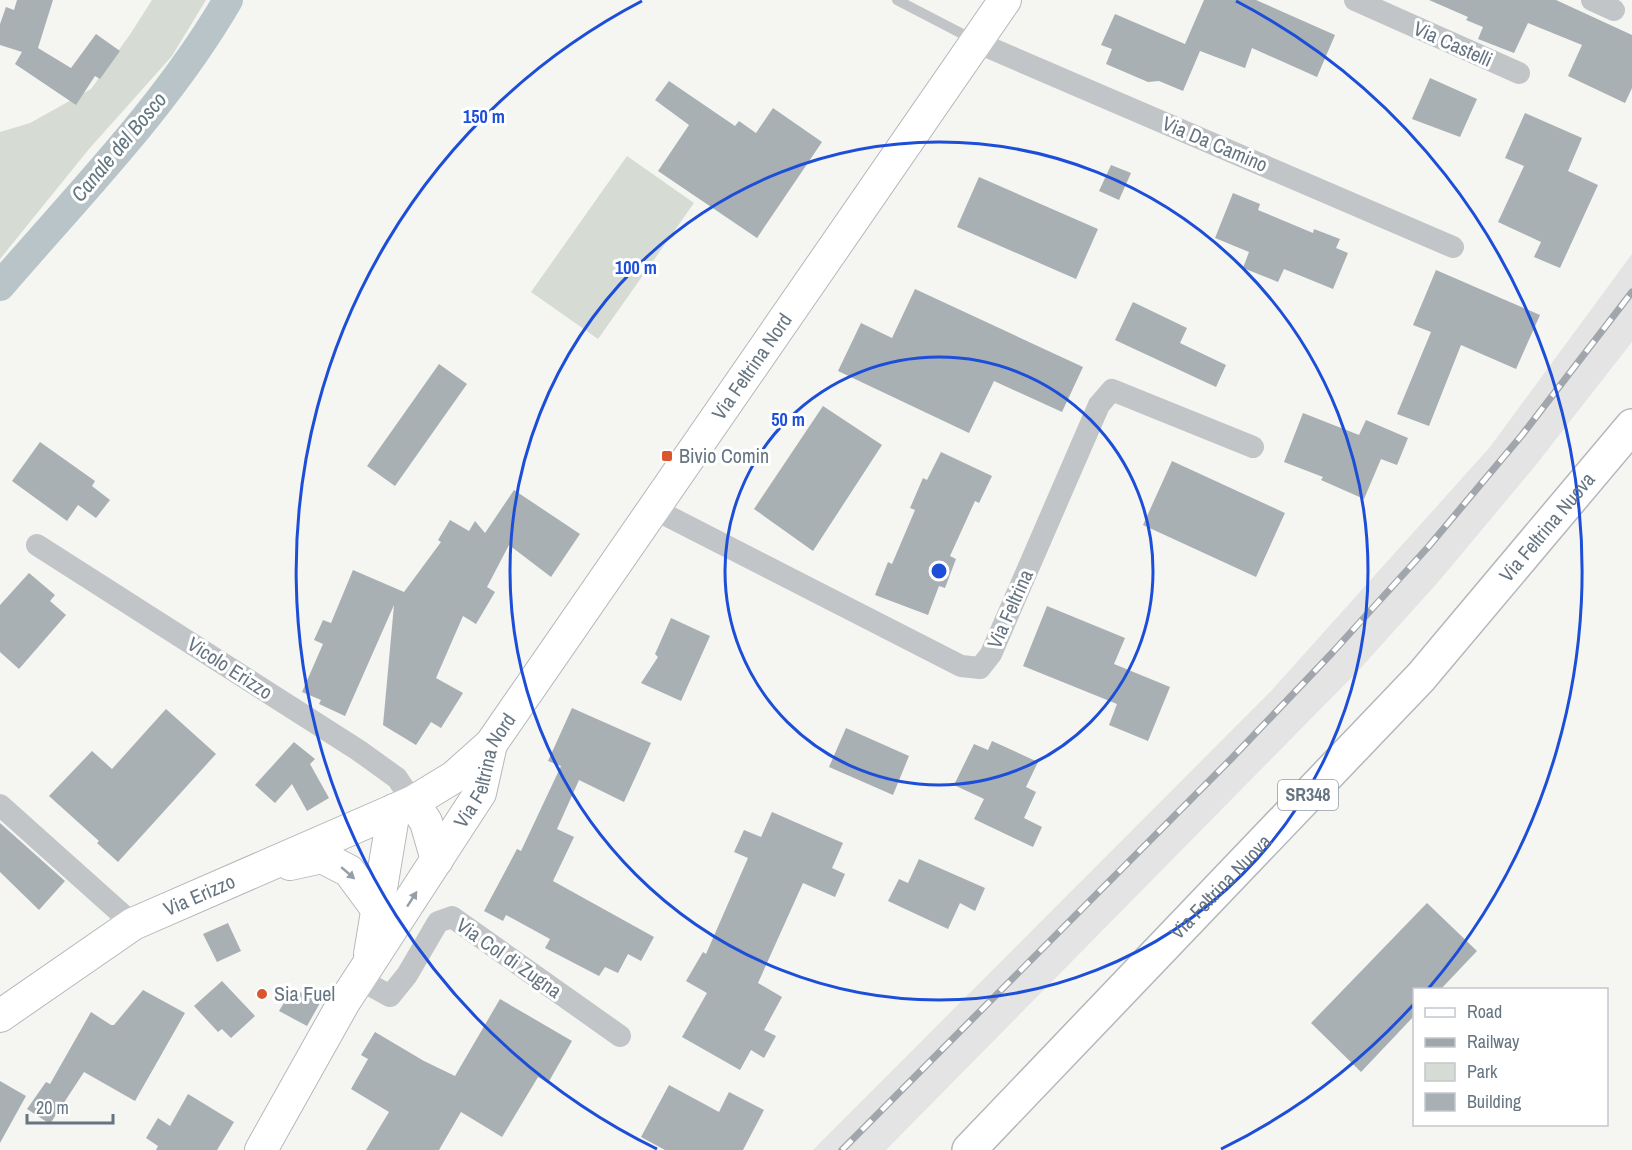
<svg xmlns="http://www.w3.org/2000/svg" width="1632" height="1150" font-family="'Archivo Narrow',sans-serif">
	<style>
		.built { fill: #e3e4e3 }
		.green { fill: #d6dcd3 }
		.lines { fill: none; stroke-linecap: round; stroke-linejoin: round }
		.canal { stroke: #b8c4c8; stroke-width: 30 }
		.building { fill: #a8b0b4 }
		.secondary-casing { stroke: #b4b8bc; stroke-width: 34 }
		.primary-casing { stroke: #b4b8bb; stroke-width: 36 }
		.lane { stroke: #c1c5c8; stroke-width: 10 }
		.street { stroke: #c1c5c8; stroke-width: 22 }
		.secondary { stroke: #fff; stroke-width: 32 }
		.primary { stroke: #fff; stroke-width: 33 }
		.rail-casing { stroke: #a0a6ab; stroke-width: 7 }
		.rail { stroke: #fff; stroke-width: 4.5; stroke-dasharray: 14; stroke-linecap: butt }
		.oneway { fill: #949ea7 }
		.ring { fill: none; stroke: #1d4ed8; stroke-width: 3 }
		.poi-dot { fill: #da562d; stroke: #fff; stroke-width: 2 }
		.labels { text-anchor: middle; stroke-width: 6; stroke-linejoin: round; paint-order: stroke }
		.shield { fill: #fff; stroke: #949ea7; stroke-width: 1.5 }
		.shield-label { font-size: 18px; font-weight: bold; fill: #667581 }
		.street-label { font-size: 20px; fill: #667581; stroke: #fff }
		.poi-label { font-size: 20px; fill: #667581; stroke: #fff; text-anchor: start }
		.water-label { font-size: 21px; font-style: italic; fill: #62777f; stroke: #fff }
		.centre { fill: #1d4ed8; stroke: #fff; stroke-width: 3 }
		.ring-label { font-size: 18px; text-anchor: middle; font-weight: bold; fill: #1d4ed8; stroke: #fff; stroke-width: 6; stroke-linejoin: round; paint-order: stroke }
	</style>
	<rect width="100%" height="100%" fill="#f5f5f2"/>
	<path class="built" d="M1632,254V342L1535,466L1439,581L1358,671L886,1150H813L1271,691L1490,447Z"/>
	<path class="green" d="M152,0H206L172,56L89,149L0,259V132L30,123L91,89L131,33Z
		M627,156L694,203L598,339L531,292Z"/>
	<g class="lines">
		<path class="canal" d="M0,286C79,194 167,105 228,0"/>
	</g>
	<path class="building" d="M17,0H53L38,48L71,68L96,34L120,51L100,79L95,76L76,105L15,64L22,52L0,45V24L6,7L14,10Z
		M1204,0H1256L1335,35L1317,77L1252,48L1245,68L1200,51L1183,91L1159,81L1148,82L1106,64L1112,49L1101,45L1115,14L1185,44Z
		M1429,0H1556L1632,35V88L1625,103L1568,76L1582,45L1528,23L1514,53L1478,39L1483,27L1466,20L1468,17Z
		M1430,78L1477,99L1460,137L1412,119Z
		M669,81L735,126L739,121L756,133L773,108L822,142L757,238L658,171L689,125L655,100Z
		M1525,113L1582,138L1568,171L1598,185L1560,268L1534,257L1541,242L1498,222L1524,166L1505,158Z
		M1111,165L1131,173L1119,200L1099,191Z
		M979,177L1098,229L1076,279L957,227Z
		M1233,193L1260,204L1258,210L1313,233L1314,229L1340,239L1336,248L1348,253L1333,289L1284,269L1278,282L1243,268L1249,252L1215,238Z
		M1436,270L1540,315L1516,369L1461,345L1429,426L1397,414L1431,332L1413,325Z
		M915,289L1083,367L1062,412L994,381L969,433L838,371L861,323L892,338Z
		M1133,302L1187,328L1180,343L1226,365L1216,387L1115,340Z
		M439,364L467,384L395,486L367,466Z
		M823,406L882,445L813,551L754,509Z
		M1303,413L1359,435L1366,420L1408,438L1397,465L1381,459L1364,499L1321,480L1323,477L1284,462Z
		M40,442L95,481L92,486L110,500L96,518L78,505L67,521L12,481Z
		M941,452L992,476L979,503L975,501L950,556L956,559L945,588L939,586L928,615L875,595L888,562L892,564L915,510L910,508L923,478L927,480Z
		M1172,461L1285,513L1256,577L1143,525Z
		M514,490L580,534L551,577L509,545L487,587L495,592L476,624L463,616L436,678L463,693L441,728L431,722L416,745L383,725L394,605L345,716L319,704L321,700L302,692L323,644L314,640L323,620L331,623L353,570L404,592L441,542L438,540L450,520L469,531L475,521L485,533Z
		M29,573L55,595L50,601L66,615L19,669L0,652V605Z
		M1047,606L1125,638L1114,664L1170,687L1148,741L1109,725L1117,704L1023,666Z
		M671,618L710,636L681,701L641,683L658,657L655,654Z
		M572,708L651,743L624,802L579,780L557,829L574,837L553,881L654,937L641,961L628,954L618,973L605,967L599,976L545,948L550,939L506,915L503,921L484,911L517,849L521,851L561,766L548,761Z
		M166,709L216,754L118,862L97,843L99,841L49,796L92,751L112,769Z
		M846,728L909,756L893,795L829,767Z
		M992,741L1038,762L1026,787L1036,792L1024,818L1042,827L1033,847L974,819L984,799L954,785L974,744L988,750Z
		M294,742L315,759L310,764L329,798L307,811L292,784L275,803L255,785Z
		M772,812L843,843L832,868L845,874L835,897L803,883L758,983L782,997L764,1030L776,1036L764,1058L751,1050L740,1070L682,1037L707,993L686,981L703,952L706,954L748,858L734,852L744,830L761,837Z
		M0,823L65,881L39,910L0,872Z
		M919,859L985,888L975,911L960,903L948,929L888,901L899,879L908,883Z
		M1427,903L1477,951L1440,990H1414V1016L1361,1072L1311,1023Z
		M228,923L241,951L217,962L203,934Z
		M222,981L255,1016L231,1038L222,1029L218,1032L194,1006Z
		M293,988L320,1003L307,1026L279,1011Z
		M143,990L185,1013L135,1101L84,1072L50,1124L27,1109L46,1082L50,1084L91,1012L111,1025H114Z
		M500,999L572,1041L548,1083L538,1077L502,1137L461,1112L439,1150H366L389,1112L351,1089L368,1059L361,1055L375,1032L424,1061L455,1076Z
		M0,1081L26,1096L0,1143Z
		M669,1085L719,1112L729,1092L764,1110L743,1150H665L641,1137Z
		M188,1094L234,1122L217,1150H156L158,1146L146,1138L158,1118L170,1126Z"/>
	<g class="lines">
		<g class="secondary-casing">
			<g id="secondary">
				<path d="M413,802L426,822L437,860"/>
				<path d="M290,864L322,857L349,871L377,909"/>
				<path d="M370,954L394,810"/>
				<path id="s1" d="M0,1016L133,924L413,802L454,777L491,744"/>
				<path id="s2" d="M261,1150L344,1002L480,793L491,744L1005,0"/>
			</g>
		</g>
		<g class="primary-casing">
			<g id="primary">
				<path id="s3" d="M969,1150L1421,677L1632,426"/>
			</g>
		</g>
		<path class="lane" d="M897,0L974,40"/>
		<path class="street" d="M1355,0L1519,73
			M1592,0L1614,10
			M976,42L1453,247
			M654,509L961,666L980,668L991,654L1099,405L1112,390L1253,447
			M37,545L358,750L397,778L413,802
			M0,805L133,924
			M359,979L390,996L407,975L438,922L452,917L620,1036"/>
		<use href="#secondary" class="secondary"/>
		<use href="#primary" class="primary"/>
		<g class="rail-casing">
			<path id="rail" d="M842,1150L1232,758L1332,653L1429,546L1522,435L1632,292"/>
		</g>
		<use href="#rail" class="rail"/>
	</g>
	<defs><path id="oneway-solid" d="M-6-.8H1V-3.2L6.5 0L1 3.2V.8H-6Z" transform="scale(1.5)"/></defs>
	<g class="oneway">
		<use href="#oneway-solid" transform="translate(348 873) rotate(41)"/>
		<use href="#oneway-solid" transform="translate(412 899) rotate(-57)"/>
	</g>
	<g class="ring">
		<circle cx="939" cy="571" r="214"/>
		<circle cx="939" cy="571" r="429"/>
		<path d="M1413 1005A643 643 0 0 1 1221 1149M657 1149A643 643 0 0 1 642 1M1236 1A643 643 0 0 1 1428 989"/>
	</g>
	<g class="poi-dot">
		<rect x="661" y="450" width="12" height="12" rx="3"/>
		<circle cx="262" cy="994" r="6"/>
	</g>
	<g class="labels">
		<rect class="shield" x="1278" y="780" width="60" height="30" rx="4.5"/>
		<g class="shield-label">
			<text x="1308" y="801">SR348</text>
		</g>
		<g class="street-label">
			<text transform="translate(1453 44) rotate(24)" y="7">Via Castelli</text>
			<text transform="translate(1215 144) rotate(23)" y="7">Via Da Camino</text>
			<text dy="7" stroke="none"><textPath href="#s2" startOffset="928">Via Feltrina Nord</textPath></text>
			<text dy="7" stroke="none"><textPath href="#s3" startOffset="850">Via Feltrina Nuova</textPath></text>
			<text transform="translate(1010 609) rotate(-66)" y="7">Via Feltrina</text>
			<text transform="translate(230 668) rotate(33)" y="7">Vicolo Erizzo</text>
			<text dy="7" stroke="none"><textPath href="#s2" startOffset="442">Via Feltrina Nord</textPath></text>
			<text dy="7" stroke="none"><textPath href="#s3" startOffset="364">Via Feltrina Nuova</textPath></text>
			<text dy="7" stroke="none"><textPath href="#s1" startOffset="234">Via Erizzo</textPath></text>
			<text transform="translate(509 958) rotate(35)" y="7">Via Col di Zugna</text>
		</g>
		<g class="poi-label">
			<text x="679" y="463">Bivio Comin</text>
			<text x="274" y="1001">Sia Fuel</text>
		</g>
		<g class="water-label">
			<text transform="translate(119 147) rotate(-50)" y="7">Canale del Bosco</text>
		</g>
	</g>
	<circle cx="939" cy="571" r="9" class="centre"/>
	<g class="ring-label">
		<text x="484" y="123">150 m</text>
		<text x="636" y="274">100 m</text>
		<text x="788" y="426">50 m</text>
	</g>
	<rect x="1413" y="988" width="195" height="138" fill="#ffffff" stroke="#c2c8cd" stroke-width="1.5"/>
	<rect x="1425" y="1008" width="30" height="9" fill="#ffffff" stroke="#c2c8cd" stroke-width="1.5"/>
	<text x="1467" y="1018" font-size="18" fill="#667581">Road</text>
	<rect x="1425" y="1038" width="30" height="9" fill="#a0a6ab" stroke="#c2c8cd" stroke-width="1.5"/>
	<text x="1467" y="1048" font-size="18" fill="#667581">Railway</text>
	<rect x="1425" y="1063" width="30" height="18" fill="#d6dcd3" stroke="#c2c8cd" stroke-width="1.5"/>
	<text x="1467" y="1078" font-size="18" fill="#667581">Park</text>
	<rect x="1425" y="1093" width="30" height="18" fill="#a8b0b4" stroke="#c2c8cd" stroke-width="1.5"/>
	<text x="1467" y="1108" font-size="18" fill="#667581">Building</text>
	<path d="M27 1114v9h86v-9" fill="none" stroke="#667581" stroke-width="3"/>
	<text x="36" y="1114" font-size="18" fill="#667581" stroke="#ffffff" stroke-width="4.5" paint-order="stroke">20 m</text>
</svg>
